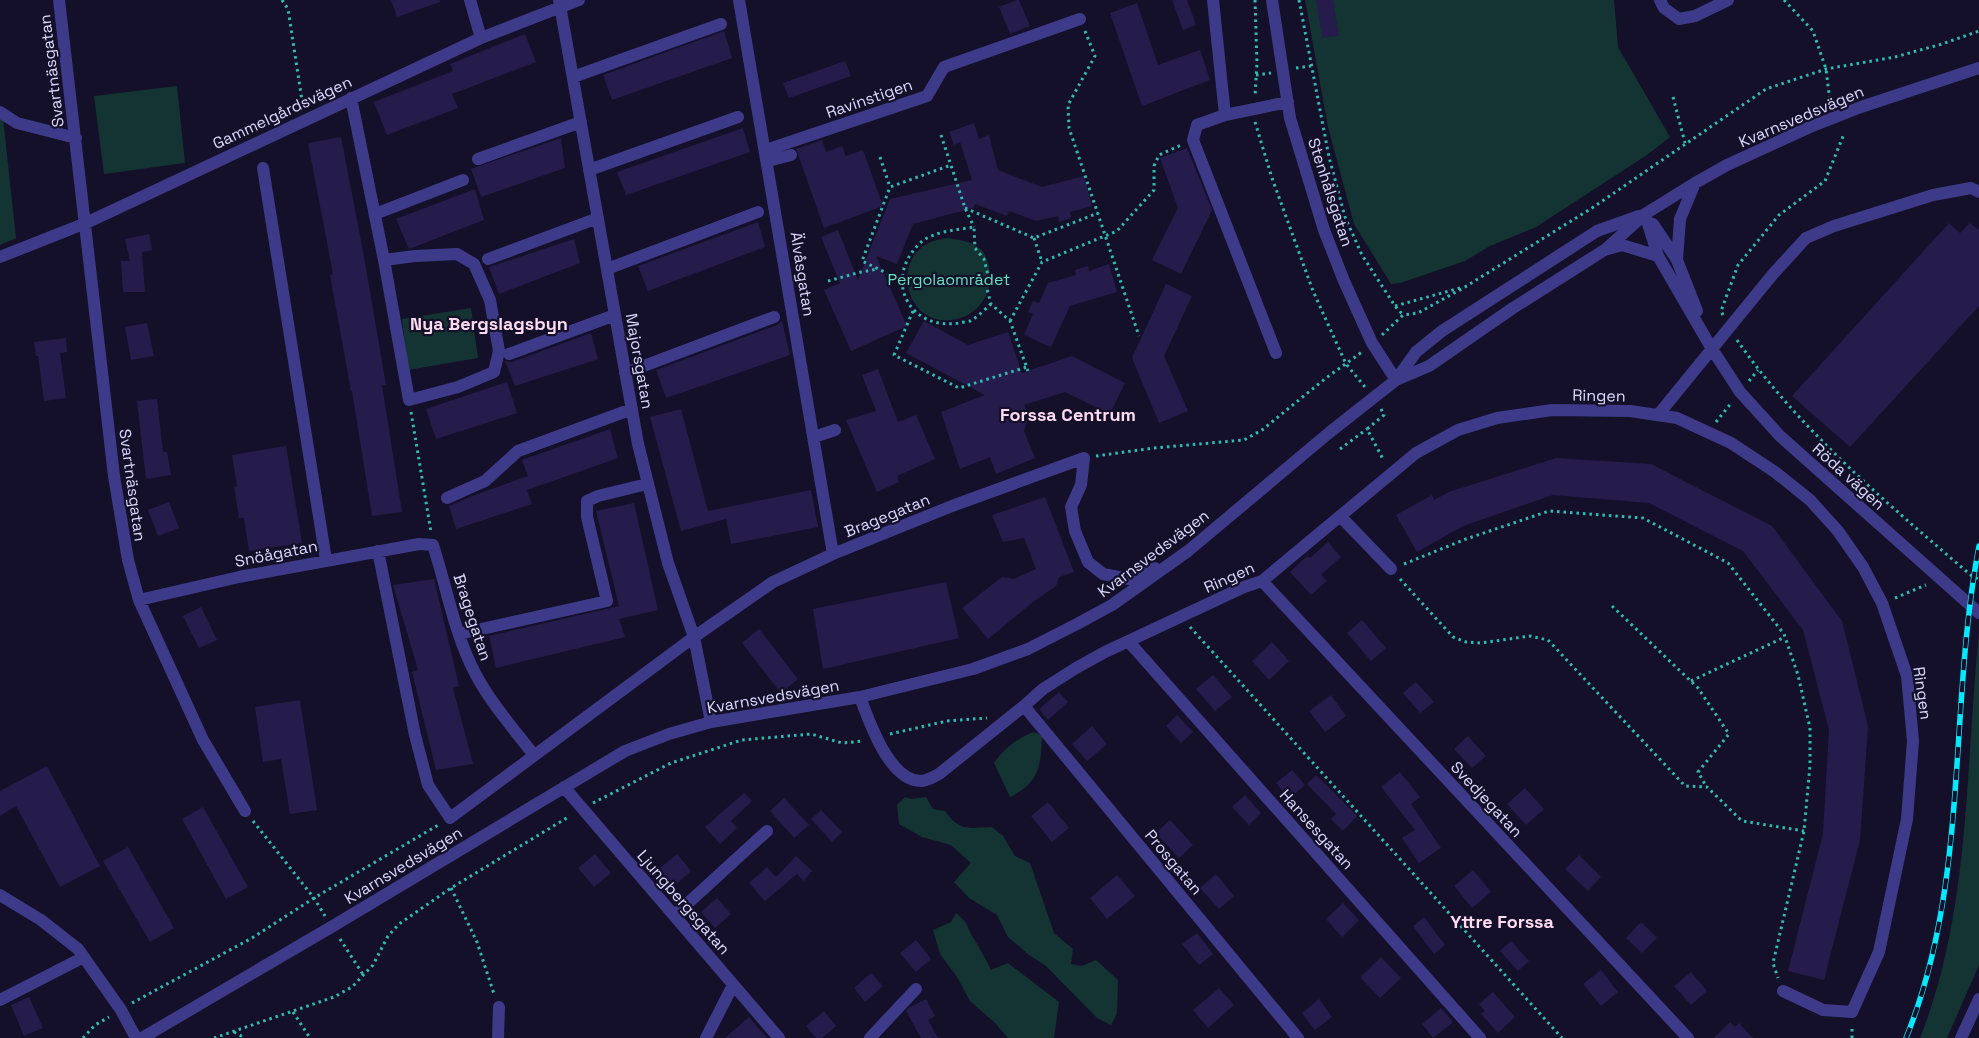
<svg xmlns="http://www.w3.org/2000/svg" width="1979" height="1038" font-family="'Space Grotesk',sans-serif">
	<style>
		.green { fill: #133432 }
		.building { fill: #251c4b }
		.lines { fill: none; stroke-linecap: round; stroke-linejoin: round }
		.path { stroke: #2fbdb3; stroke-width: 3; stroke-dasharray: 2.5 4; stroke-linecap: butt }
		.minor { stroke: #3d3b89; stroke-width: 12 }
		.rail-casing { stroke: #05e9ff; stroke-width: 5.5 }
		.rail { stroke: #141029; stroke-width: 4; stroke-dasharray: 11; stroke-linecap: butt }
		.labels { text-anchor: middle; stroke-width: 4.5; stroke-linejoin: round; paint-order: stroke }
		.street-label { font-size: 16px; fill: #dcd9ff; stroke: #141029 }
		.park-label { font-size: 16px; fill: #62e2c0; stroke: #141029 }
		.neighbourhood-label { font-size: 18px; font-weight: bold; fill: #ffdbf2; stroke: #141029 }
	</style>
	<rect width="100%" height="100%" fill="#141029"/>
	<path class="green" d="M1305,0H1614L1618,47L1670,137L1647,155L1536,227L1490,246L1465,261L1400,283L1391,284L1354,224L1328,127Z
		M177,86L185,163L104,174L94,96Z
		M0,115L3,118L16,238L0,245Z
		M949,238C959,240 969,241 978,247C983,250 986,257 988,263C996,290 980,317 950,320C900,325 887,242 949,238Z
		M471,308L478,358L408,370L402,319Z
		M1979,632V965L1947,1038H1920C1971,910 1965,767 1979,632Z
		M1034,732L1042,736C1041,766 1039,783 1010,797L994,763C1005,748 1016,739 1034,732Z
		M905,797L911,799L926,797L933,809L945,811C960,832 969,828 992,827L1003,836L1015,856L1030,863L1054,933L1073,949L1071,964L1082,966L1096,960L1118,980L1117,1013L1111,1025L1097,1018L1046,966L1029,955L1008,937L997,915L969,898L954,882L971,863L951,845L922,837L899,824L897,805Z
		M956,913C969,923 966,926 974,939C980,949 986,959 991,970L1008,963L1059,1002L1054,1038H1008L995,1023L970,1001L957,977L940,954L933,930L951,922Z"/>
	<path class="building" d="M391,0H440V2L397,17Z
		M1017,0H1019L1030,26L1010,34L999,7Z
		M1172,0H1187L1196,25L1183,30Z
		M1316,0H1333L1339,36L1322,38Z
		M1137,3L1158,65L1200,50L1210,80L1142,106L1110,13Z
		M724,31L732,58L612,100L603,75Z
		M525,34L536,62L452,94L458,108L387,135L374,102L453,71L450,64Z
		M845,61L851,76L789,98L783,83Z
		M974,123L979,139L989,135L998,170L1042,187L1084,176L1092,206L1070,212L1071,218L1059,222L1058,216L1036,221L1009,211L1007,216L975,204L973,208L913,224L897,264L876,256L907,326L851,351L824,290L840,283L821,237L838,230L858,280L890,199L972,180L960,142L954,145L949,132Z
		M743,128L750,152L626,195L617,172Z
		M341,137L363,251L386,385H382L402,512L372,516L352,391H351L330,275L333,274L308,143Z
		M561,138L565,168L481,197L471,169Z
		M822,140L826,152L842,146L846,156L863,150L883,206L824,228L796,149Z
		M1187,148L1212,210L1181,274L1152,260L1178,208L1160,158Z
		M475,189L484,220L409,249L396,219Z
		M758,222L765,247L648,291L638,266Z
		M1949,223L1960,233L1970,223L1979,230V306L1850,447L1792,396Z
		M149,234L152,250L142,252L145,292H123L121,261H130L125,239Z
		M574,239L580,263L499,294L489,267Z
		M1109,264L1117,292L1070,306L1051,347L1024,335L1033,314L1028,312L1033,301L1039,303L1048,283L1076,275L1075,270L1088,266L1089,271Z
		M1166,284L1192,296L1164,356L1188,411L1159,423L1132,358Z
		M782,321L790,355L666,398L656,370L777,325Z
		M924,321L968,345L1008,332L1022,373L1072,356L1125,383L1110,414L1065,392L1024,405L1029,416L1024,431L1035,458L996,474L990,457L960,469L941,412L985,395L906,353Z
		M147,323L154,356L131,360L125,327Z
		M591,333L598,359L515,386L505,361L512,362Z
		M66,338L67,352L60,353L66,398L44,401L38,356H36L34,342Z
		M878,369L898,422L916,415L935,459L897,476L899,482L877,492L846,420L876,411L862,375Z
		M507,382L517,413L436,439L426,409Z
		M157,399L163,452H167L171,475L146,479L137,401Z
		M681,409L708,511L811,490L818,527L731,544L726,519L681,531L650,417Z
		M610,429L618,458L527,490L532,504L456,529L449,506L475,495L528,476L522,460Z
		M286,446L302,543L249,551L244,518H239L234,487L237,486L232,455Z
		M1556,458L1651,464L1772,526L1842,621L1868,726L1860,840L1824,980L1788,971L1823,834L1829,730L1803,630L1743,551L1649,503L1553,495L1463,526L1417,552L1396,515L1432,495L1434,500L1449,492Z
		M1045,497L1074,572L1059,577L1056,586L1033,602L988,639L962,608L1002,577L1014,579L1036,569L1024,538L1003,542L992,515Z
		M169,502L179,528L158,536L148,510Z
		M634,503L658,610L619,619L625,637L496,668L489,636L619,606L596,511Z
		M1328,542L1341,557L1321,575L1327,581L1311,595L1290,572L1307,556L1310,558Z
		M434,579L459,686L453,688L473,764L436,770L412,672L418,670L393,585Z
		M946,582L959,638L823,669L813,609Z
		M201,607L217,640L199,648L183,616Z
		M1362,620L1386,648L1371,661L1347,633Z
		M759,629L798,679L781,693L742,643Z
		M1272,642L1289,661L1269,680L1252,661Z
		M1213,675L1232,697L1215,711L1196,689Z
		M1416,682L1434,702L1420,713L1403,693Z
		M1059,692L1068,702L1048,720L1039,709Z
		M1331,695L1346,716L1325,732L1309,711Z
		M300,700L317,810L290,814L281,759L263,762L255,707Z
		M1177,715L1193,732L1181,743L1166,726Z
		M1092,726L1107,744L1087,761L1072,744Z
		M1468,736L1486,756L1472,768L1454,749Z
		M47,766L100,866L60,887L16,806L0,816V791Z
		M1292,770L1305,785L1289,799L1276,783Z
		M1400,772L1420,797L1411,804L1441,848L1419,863L1402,838L1415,830L1381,787Z
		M1316,775L1357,816L1343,831L1331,819L1336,814L1307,784Z
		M1525,788L1544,809L1526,825L1507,804Z
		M744,793L752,801L731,821L737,828L720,844L705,827Z
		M1245,795L1261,813L1249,825L1232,807Z
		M784,798L809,825L794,838L770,811Z
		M1048,802L1069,828L1052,842L1031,816Z
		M203,807L248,887L226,899L182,819Z
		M821,810L842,832L832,842L811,819Z
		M1170,820L1193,845L1179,858L1156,833Z
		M128,847L174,928L150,942L103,861Z
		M595,854L611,873L594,887L578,868Z
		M677,854L691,871L674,886L659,869Z
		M1579,855L1601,877L1588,891L1565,869Z
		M796,856L812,871L804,881L797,874L765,901L749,883L767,867L776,877Z
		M1473,870L1491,892L1472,908L1454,886Z
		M1216,874L1234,896L1219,909L1200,888Z
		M1117,875L1135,896L1107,919L1090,898Z
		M717,898L731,914L715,928L701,912Z
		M1343,903L1359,920L1342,937L1326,919Z
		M1424,917L1445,945L1434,954L1413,926Z
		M1641,922L1657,938L1642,953L1626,938Z
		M1197,933L1213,954L1199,965L1182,944Z
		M916,940L931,959L916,972L900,953Z
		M1511,941L1529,961L1518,971L1500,951Z
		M1381,957L1401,978L1380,998L1360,977Z
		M1601,970L1618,992L1601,1006L1583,984Z
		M1691,972L1707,991L1691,1005L1674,986Z
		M871,973L883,986L865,1002L854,988Z
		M1219,988L1234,1005L1208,1028L1193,1010Z
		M1493,992L1515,1017L1498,1033L1481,1014L1485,1011L1479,1004Z
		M29,997L43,1028L24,1036L11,1005Z
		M926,999L935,1016L928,1020L938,1038H921L906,1011L910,1007Z
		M1319,999L1332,1017L1315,1030L1302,1013Z
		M1441,1008L1453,1022L1433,1038L1422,1024Z
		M824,1011L836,1026L822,1038H816L806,1026Z
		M749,1017L767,1038H725Z
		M1730,1022L1735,1027L1739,1023L1753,1038H1714Z"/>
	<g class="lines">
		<path class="path" d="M282,0L288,9L303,107
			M1255,0L1257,63L1255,96
			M1299,0L1329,157L1345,217L1362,255L1395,306L1403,315
			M1784,0L1813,31L1826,69L1830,102
			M1085,31L1095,56L1068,105L1069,128L1139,336
			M1296,68L1311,66
			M1256,75L1271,73
			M1673,97L1685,143
			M1255,122L1272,178L1313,291L1346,364L1365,387
			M941,135L965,208L974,227
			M880,157L890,187
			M965,208L1034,238L1098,213
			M1034,238L1042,262
			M901,280L862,261L890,187L951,165
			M828,281L861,272L878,269
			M991,304C985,309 978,317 970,321C967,322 962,322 959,323C909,331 883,280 919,244C932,231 957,230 974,227L975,248L984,259L988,275L987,289L991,304L1010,321L1028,371
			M1395,306L1460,288
			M913,311L894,355L959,388L1027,367
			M1723,315L1721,311L1738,265L1779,215L1825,181L1844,134
			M1010,321L1042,262L1117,231L1154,190V166L1159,155L1181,145
			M1382,335L1403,315L1418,313L1465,287L1592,208L1766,89L1826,69L1895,57L1942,44L1979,31
			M1737,340C1801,432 1888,504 1973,577L1979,579
			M1749,381L1758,370
			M1381,409L1384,415L1367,429L1384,461
			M411,412L431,532
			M1716,422L1732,402
			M1340,449L1367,429
			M1096,456L1154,448L1244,440L1262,430L1326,378L1362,352
			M1404,564L1466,539L1549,511L1643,518L1728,563L1784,634L1798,675L1810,728V765L1804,831L1773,963L1778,978
			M1400,579L1453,637L1466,642L1481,643L1530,636L1548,640L1685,786L1707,787L1742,821L1804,831
			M1895,598L1926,585
			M1612,606L1698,688L1729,734L1698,772L1706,786
			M1190,627L1562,1038
			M1691,681L1785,637
			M890,734L947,721L987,718
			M593,803L671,763L742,740L811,734L842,743L864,741
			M253,821L314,898L325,916
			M451,888L477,942L494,994
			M340,939L364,976
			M132,1003L252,938L314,898L440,824
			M293,1012L310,1038
			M234,1032L245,1038
			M83,1038L95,1025L109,1017
			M214,1038L334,997L352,987L373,965L388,936L399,924L451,888L570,816
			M1852,1038V1025"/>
		<path class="minor" d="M59,0L114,476L128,560L139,600L203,740L245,811
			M470,0L481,38
			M559,0L638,444L668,563L694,637L711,722
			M739,0L833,554
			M1213,0L1225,115
			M1272,0L1290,118L1324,230L1344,281L1372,343L1396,380
			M1660,0L1664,8L1679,19L1695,16L1728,0
			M573,77L721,24
			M351,98L384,260L409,400L458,387L494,372L499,351L490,300L474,264L457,254L415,256L384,260
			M0,112L17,123L76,138
			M766,150L927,96L944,67L1080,19
			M478,159L581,122
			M768,161L791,155
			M263,168L326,560
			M589,170L738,117
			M375,214L463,180
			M1645,214L1658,256L1712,349L1740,392L1780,436L1979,613
			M1653,224L1677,260L1697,311
			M1608,249L1622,245L1658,256
			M0,257L86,223L481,38L579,0
			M488,259L598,218
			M1677,260L1680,219L1695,183
			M607,269L758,212
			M1276,353L1193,140L1197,125L1225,115L1288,102
			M509,354L615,315
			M625,373L774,317
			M1396,380L1416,352L1442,331L1597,231L1639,216
			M1658,415L1773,274L1806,238L1834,226L1933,195L1971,188L1979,192
			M814,437L835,430
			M447,498L485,481L518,451L632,409
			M1341,517L1391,569
			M378,551L415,735L428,785L450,818L694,637L773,582L833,554L952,506L1084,458L1081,485L1071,507L1075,531L1088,562L1103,574L1129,579L1155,568
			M1262,581L1688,1038
			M139,600L239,577L419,544L433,545C447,588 454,633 475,673C490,702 513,728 533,754
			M459,634L607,601L587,517V501L598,496L647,484
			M1129,642L1480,1038
			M860,697C869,721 889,781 921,781C927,781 933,777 939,774L1024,706L1043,689L1076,668L1105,652L1244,587L1262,581L1416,453L1458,430L1497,418L1552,410L1630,411L1677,418L1731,443L1775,472L1810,500L1838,531L1863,567L1882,603L1907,676L1913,741L1907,819L1879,952L1852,1012L1823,1010L1783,991
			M1024,706L1298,1038
			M564,787L779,1038
			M0,895L41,920L78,949L121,1010L136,1038
			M675,915L767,831
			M0,1000L84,957
			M142,1038L333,926L625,751L669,734L711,722L860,697L973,669L1028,649L1077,624L1112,605L1188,551L1330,432L1396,380L1429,366L1513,308L1606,249L1645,214L1695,183L1727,165L1810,127L1861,107L1979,68
			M498,1038L499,1007
			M706,1038L733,985
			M870,1038L916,989
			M1961,1038L1979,999"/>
		<g class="rail-casing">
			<path id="rail" d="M1906,1038C1970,881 1948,709 1979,546"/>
		</g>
		<use href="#rail" class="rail"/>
	</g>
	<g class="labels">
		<g class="street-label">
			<text transform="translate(51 71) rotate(-97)" y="6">Svartnäsgatan</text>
			<text transform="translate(869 98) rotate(-19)" y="6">Ravinstigen</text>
			<text transform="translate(282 112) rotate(-25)" y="6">Gammelgårdsvägen</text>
			<text transform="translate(1801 116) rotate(-23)" y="6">Kvarnsvedsvägen</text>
			<text transform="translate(1331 192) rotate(72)" y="6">Stenhålsgatan</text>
			<text transform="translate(803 274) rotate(81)" y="6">Älvåsgatan</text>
			<text transform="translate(640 361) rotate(80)" y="6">Majorsgatan</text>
			<text transform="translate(1599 395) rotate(1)" y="6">Ringen</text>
			<text transform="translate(1849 476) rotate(42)" y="6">Röda vägen</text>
			<text transform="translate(133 485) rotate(82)" y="6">Svartnäsgatan</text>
			<text transform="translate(887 515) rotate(-22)" y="6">Bragegatan</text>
			<text transform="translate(276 553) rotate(-11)" y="6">Snöågatan</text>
			<text transform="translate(1153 553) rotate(-37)" y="6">Kvarnsvedsvägen</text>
			<text transform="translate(1229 577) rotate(-24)" y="6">Ringen</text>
			<text transform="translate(473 617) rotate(72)" y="6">Bragegatan</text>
			<text transform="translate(1923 693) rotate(82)" y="6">Ringen</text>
			<text transform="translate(773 696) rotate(-10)" y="6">Kvarnsvedsvägen</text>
			<text transform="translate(1487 799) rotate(47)" y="6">Svedjegatan</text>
			<text transform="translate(1317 829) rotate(48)" y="6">Hansesgatan</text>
			<text transform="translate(1174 862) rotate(50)" y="6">Prosgatan</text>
			<text transform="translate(403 865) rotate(-31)" y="6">Kvarnsvedsvägen</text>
			<text transform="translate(684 902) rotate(49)" y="6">Ljungbergsgatan</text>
		</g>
		<g class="park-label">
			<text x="949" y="285">Pergolaområdet</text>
		</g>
		<g class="neighbourhood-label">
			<text x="489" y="330">Nya Bergslagsbyn</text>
			<text x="1068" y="421">Forssa Centrum</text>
			<text x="1502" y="928">Yttre Forssa</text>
		</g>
	</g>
</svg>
